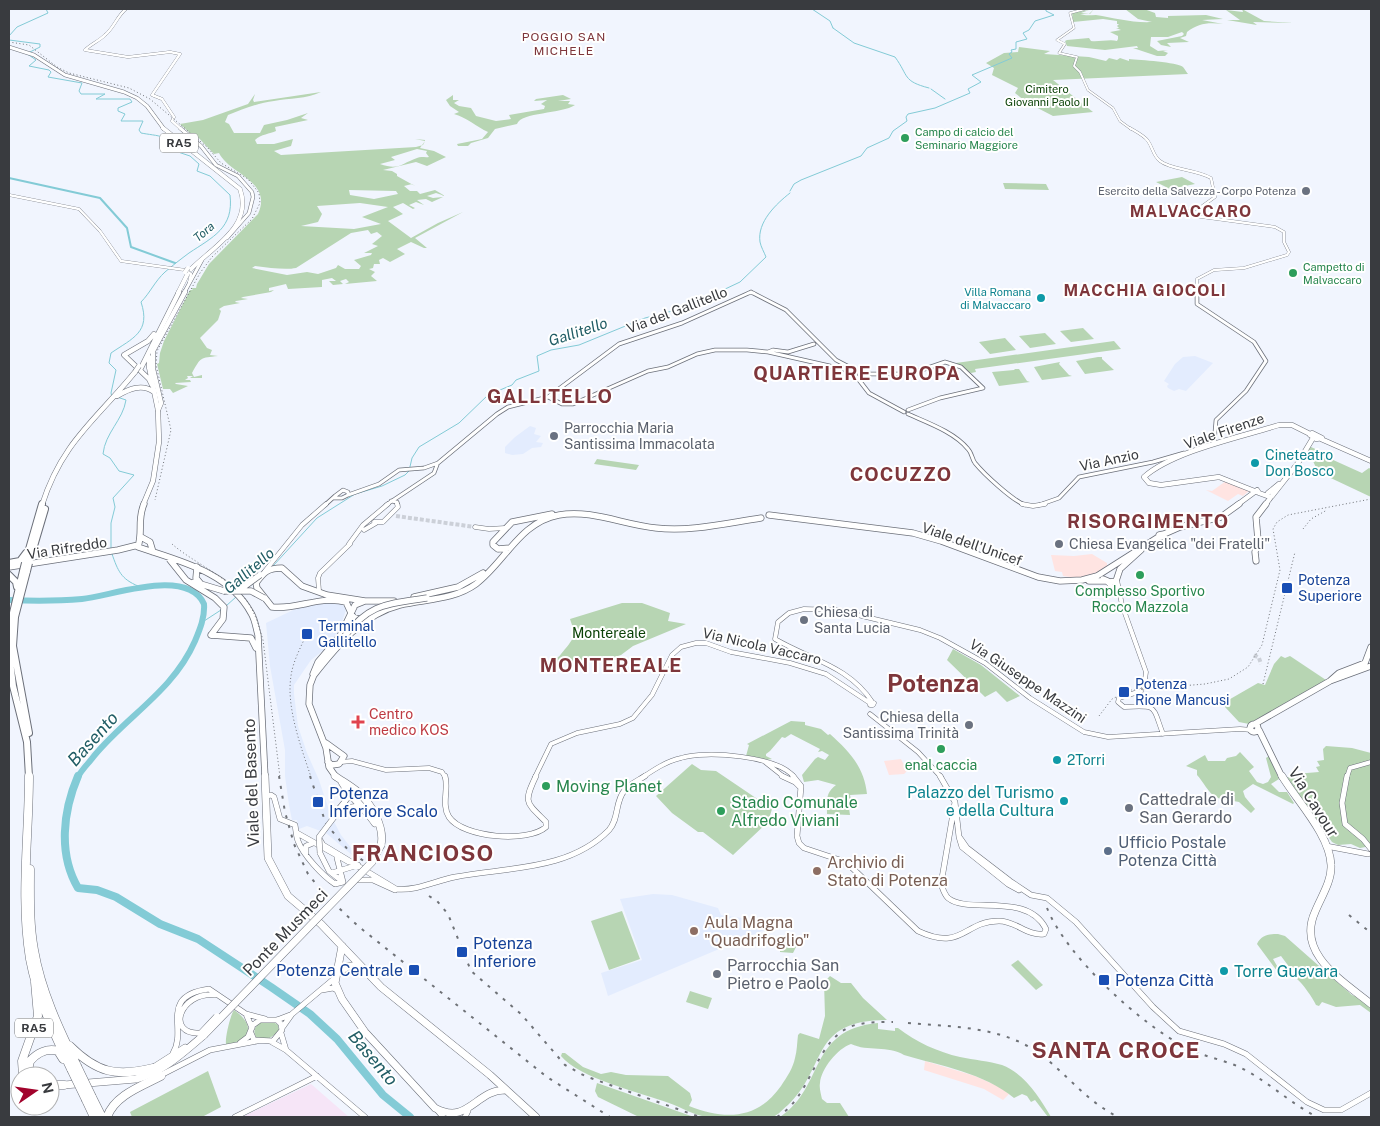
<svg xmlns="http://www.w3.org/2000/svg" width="1380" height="1126" font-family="'Public Sans',sans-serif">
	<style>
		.commercial { fill: #ffe4e2 }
		.industrial { fill: #f6e5f7 }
		.built { fill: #e3ecfe }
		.green { fill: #b7d5b3; fill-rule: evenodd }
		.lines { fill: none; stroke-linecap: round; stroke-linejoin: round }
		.stream { stroke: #83cbd6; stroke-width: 1 }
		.canal { stroke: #83cbd6; stroke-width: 2 }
		.river-far1 { stroke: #83cbd6; stroke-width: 6 }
		.river { stroke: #83cbd6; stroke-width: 8 }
		.minor-tunnel { stroke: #ccd0d8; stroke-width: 4; stroke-dasharray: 4 2; stroke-linecap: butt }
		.minor-far4-casing { stroke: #6c707a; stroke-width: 2.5 }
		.minor-far3-casing { stroke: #6c707a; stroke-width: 3 }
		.minor-far2-casing { stroke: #6c707a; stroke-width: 4.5 }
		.minor-far1-casing { stroke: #6c707a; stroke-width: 5 }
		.minor-casing { stroke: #6c707a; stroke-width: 6 }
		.major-far4-casing { stroke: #6c707a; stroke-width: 3 }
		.major-far3-casing { stroke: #6c707a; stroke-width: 4 }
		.major-far2-casing { stroke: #6c707a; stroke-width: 5.5 }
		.major-far1-casing { stroke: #6c707a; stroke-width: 7 }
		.major-casing { stroke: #6c707a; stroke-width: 8 }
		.highway-far4-casing { stroke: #6c707a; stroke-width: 4 }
		.highway-far3-casing { stroke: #6c707a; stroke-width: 4.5 }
		.highway-far2-casing { stroke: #6c707a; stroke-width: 5.5 }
		.highway-far1-casing { stroke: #6c707a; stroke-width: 8 }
		.highway-casing { stroke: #6c707a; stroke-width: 9 }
		.minor-far4 { stroke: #fff; stroke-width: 2 }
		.minor-far3 { stroke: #fff; stroke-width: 2.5 }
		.minor-far2 { stroke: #fff; stroke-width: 3 }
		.minor-far1 { stroke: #fff; stroke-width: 4 }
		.minor { stroke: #fff; stroke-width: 5 }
		.major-far4 { stroke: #fff; stroke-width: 2.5 }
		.major-far3 { stroke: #fff; stroke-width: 3 }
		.major-far2 { stroke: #fff; stroke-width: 4.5 }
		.major-far1 { stroke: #fff; stroke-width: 5.5 }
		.major { stroke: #fff; stroke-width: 7 }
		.highway-far4 { stroke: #fff; stroke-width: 3 }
		.highway-far3 { stroke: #fff; stroke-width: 4 }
		.highway-far2 { stroke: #fff; stroke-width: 4.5 }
		.highway-far1 { stroke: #fff; stroke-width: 6 }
		.highway { stroke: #fff; stroke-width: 8 }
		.rail-far1 { stroke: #6f7277; stroke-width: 1; stroke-dasharray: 1 2.5; stroke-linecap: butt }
		.rail { stroke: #6f7277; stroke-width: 2; stroke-dasharray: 3 7; stroke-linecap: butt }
		.minor-bridge-casing { stroke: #6c707a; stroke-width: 6; stroke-linecap: butt }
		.major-bridge-far1-casing { stroke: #6c707a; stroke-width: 7; stroke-linecap: butt }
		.major-bridge-casing { stroke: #6c707a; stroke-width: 8; stroke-linecap: butt }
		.highway-bridge-far3-casing { stroke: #6c707a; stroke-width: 4.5; stroke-linecap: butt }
		.highway-bridge-far2-casing { stroke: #6c707a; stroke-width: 5.5; stroke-linecap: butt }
		.highway-bridge-far1-casing { stroke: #6c707a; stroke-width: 8; stroke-linecap: butt }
		.highway-bridge-casing { stroke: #6c707a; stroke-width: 9; stroke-linecap: butt }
		.minor-bridge { stroke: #fff; stroke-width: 5 }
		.major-bridge-far1 { stroke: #fff; stroke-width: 5.5 }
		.major-bridge { stroke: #fff; stroke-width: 7 }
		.highway-bridge-far3 { stroke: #fff; stroke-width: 4 }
		.highway-bridge-far2 { stroke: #fff; stroke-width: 4.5 }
		.highway-bridge-far1 { stroke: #fff; stroke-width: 6 }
		.highway-bridge { stroke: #fff; stroke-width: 8 }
		.leisure-dot { fill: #2e9e5b; stroke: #fff; stroke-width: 2 }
		.worship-dot { fill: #6b7280; stroke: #fff; stroke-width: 2 }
		.culture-dot { fill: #0f9aa8; stroke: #fff; stroke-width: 2 }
		.transit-dot { fill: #1a4fb4; stroke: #fff; stroke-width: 2 }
		.health-dot { fill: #e0444e; stroke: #fff; stroke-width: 2 }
		.service-dot { fill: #5c6f8a; stroke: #fff; stroke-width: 2 }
		.education-dot { fill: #8d6e63; stroke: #fff; stroke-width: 2 }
		.labels { text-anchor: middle; stroke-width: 4; stroke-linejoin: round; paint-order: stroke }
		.far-park-label { font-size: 11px; fill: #0a4106; stroke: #fff }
		.far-leisure-label { font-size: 11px; fill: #27864d; stroke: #fff; text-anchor: start }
		.far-worship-label { font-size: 11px; fill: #5b616d; stroke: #fff; text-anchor: end }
		.far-culture-label { font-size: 11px; fill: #0d838f; stroke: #fff; text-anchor: end }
		.far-neighbourhood-label { font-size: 12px; letter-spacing: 1px; fill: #7e363b; stroke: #fff }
		.shield { fill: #fff; stroke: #747679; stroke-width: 1 }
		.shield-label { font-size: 12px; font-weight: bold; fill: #393b3f }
		.far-water-label { font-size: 12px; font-style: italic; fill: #215d65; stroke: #fff }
		.street-label { font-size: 14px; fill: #393b3f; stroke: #fff }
		.worship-label { font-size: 14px; fill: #5b616d; stroke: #fff; text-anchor: start }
		.culture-label { font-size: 14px; fill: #0d838f; stroke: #fff; text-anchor: start }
		.transit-label { font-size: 14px; fill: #164399; stroke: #fff; text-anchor: start }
		.leisure-label { font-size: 14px; fill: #27864d; stroke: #fff }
		.park-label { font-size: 14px; fill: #0a4106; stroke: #fff }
		.health-label { font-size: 14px; fill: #be3a42; stroke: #fff; text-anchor: start }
		.water-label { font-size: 15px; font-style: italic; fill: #215d65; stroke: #fff }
		.far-district-label { font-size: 16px; font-weight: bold; letter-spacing: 1px; fill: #7e363b; stroke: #fff }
		.near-street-label { font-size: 16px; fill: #393b3f; stroke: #fff }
		.near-leisure-label { font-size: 16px; fill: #27864d; stroke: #fff; text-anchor: start }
		.near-culture-label { font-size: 16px; fill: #0d838f; stroke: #fff; text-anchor: end }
		.near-transit-label { font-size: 16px; fill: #164399; stroke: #fff; text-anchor: start }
		.near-worship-label { font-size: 16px; fill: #5b616d; stroke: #fff; text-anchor: start }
		.near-service-label { font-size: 16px; fill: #4e5e75; stroke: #fff; text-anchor: start }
		.near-education-label { font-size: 16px; fill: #785e54; stroke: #fff; text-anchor: start }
		.near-water-label { font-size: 18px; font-style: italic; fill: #215d65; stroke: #fff }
		.district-label { font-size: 19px; font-weight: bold; letter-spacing: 1px; fill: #7e363b; stroke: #fff }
		.near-district-label { font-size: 22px; font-weight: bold; letter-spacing: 1px; fill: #7e363b; stroke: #fff }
		.town-label { font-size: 24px; font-weight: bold; fill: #7e363b; stroke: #fff }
	</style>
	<rect width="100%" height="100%" fill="#f1f5fe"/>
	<path class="commercial" d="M1226,481L1249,491L1243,496L1238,494L1228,501L1206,490L1212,491Z
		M1092,554L1107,563V566L1096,573L1077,578L1063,576L1062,572L1055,571L1051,555L1074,556Z
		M901,759L907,771L904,774L889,775L884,761Z
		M925,1061L975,1076L1002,1088L1009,1094L1003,1100L984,1089L924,1070Z"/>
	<path class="industrial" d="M311,1084L349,1117H242Z"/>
	<path class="built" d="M1195,356L1213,363L1186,391L1179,389L1174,391L1168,388L1167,386L1169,384L1164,381L1175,364L1183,357Z
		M530,426L536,428L534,434L541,436L536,442L543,443L541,447L532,448L523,454L512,455L505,453V447L515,437Z
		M310,602L342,603L346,610L337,636L325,649L311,660L294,685V694L298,726L307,753L319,780L331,816L341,835L355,853L352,855L326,833L307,826L299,829L297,820H292L289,805L285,776V750L270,666L266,623Z
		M653,894L672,895L718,908L721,915L769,922V928L608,996L601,973L642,960L620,899Z"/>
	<path class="green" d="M1094,9L1090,14H1080C1086,16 1090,15 1096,15C1114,18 1132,23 1152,22L1138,19L1125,9H1144L1155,13L1156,17L1168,18V16L1206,15L1223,19L1202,20L1223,24C1209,22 1198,23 1187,32L1186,36L1180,38L1189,42L1167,43L1171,47L1161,45L1157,41L1182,36L1184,34L1182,32L1168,37H1151L1150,46L1158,51L1168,50L1163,51L1168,53L1165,56H1157L1133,48H1138L1137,46L1105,50L1067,46L1065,41L1067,40L1089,38L1091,41C1099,42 1110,39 1117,41L1118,39V36L1110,32L1121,30L1116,28H1119L1117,26L1119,24H1117V21L1103,19L1073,22L1072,13L1089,10L1081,13L1089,14Z
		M1242,9L1264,21L1294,23L1253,22L1257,25L1227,20H1240L1226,10L1243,12Z
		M1019,47L1050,51L1044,54L1089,57L1106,61L1109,58L1117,60L1120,58L1129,61V59C1140,60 1177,62 1183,67C1185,69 1186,72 1188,74L1053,80L1093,112L1053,116L1026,102L1015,93L1018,88L992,75L994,68L986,63L1004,53L1018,52Z
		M321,92C306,99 290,98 274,101C258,103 243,109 228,115L225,122L229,124L234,133H260L264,125L287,120L308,113L301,118L308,120L275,127L276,131C270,134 261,134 255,140L257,144H274L293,139L291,146L274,151L281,155L416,147L423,145L425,141L415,139L425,140V141L420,148L434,151L446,157L427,166L416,162L383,170L392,171L397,174V176L415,186L412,184L404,186L410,191H417L420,194L435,190L445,196L436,193L427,196L433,198L443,197L432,202L426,199L417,200L424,205L431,202L424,205L416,202L409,205L415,208L413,209L403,203L393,207L403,214L388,221L411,238L438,223L463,212L415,238L427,248H424L411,242L397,249L405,254L390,262L383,258L379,260L380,264H374L373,268L369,269L375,272L371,276L377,281L345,284L349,282L346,279L340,281L343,284L333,285L329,281H336L332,278L322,280V287L288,289L286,284L269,288V291L274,290L271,292L243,297L241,298L248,299L236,301L235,302L240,303L224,306L219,309L221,311L218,320L200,338L207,348L212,350L210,355L218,356C200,358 201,357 192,373L194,377L202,375V378H190L193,376H187L188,378L185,380H190L191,382L175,383L176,384L188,386L173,393L170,389H163L157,364L159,363L160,353L164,341L190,290H193L191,288H196L197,284L209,264L258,214C273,181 229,174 219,153L214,154L195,134H191L180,124L203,120L248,104L255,94L253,100L254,102ZM417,149L427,151L426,153L429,157C425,158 421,156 417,158C402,163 399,171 380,164L395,160L391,157ZM349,190L396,191L398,194L374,199L350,195ZM360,203L388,207L362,217L381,224L354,229L301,226L318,222L322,214L317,206ZM368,230L371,234L377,232L382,236L372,244L378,246L364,253H372L371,255L354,260L361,266L359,269H345L338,265L336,268L318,274L307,272L287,275L252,268L255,266C270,268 286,270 296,268L351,233Z
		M453,95V100H459L454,103L459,106L471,108L476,116L496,121L511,119L509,115L544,109L545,106L541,104L547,100L534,101L536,99L563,95L571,99L558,101H570L568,104L575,105C562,114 521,112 517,124L495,129L488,138L471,143L468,146H458L457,144L482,139L488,132C477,127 466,117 454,114L459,112L450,106L446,100Z
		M1182,177L1195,184L1170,189L1156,182Z
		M1003,183L1046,184L1049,190L1005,189Z
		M1083,328L1094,339L1071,342L1060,331Z
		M1045,333L1056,344L1030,348L1019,336Z
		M1005,338L1016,350L990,354L979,342Z
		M1114,341L1121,349L975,369L976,372L971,373L956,363Z
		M1098,357H1102V359L1114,370L1085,374L1076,361Z
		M1060,362L1059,364L1069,375L1072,376L1042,380L1034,367Z
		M1015,369H1019L1027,381L1030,382L999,386L992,372L1014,370Z
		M1311,447L1333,457L1331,459L1362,473L1369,468L1371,469V497L1318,472L1308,450Z
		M597,459L639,465L636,470L594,464Z
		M622,603H642L670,613L668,621L686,624L633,646L621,655L612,658L548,664C551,659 558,659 561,654C566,648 572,641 575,634L570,619Z
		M953,649L981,665L1020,696L1007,702L996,691L985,697L947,660Z
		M1281,656L1285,658L1290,656L1326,680L1249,724L1239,722L1225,707V702L1258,683L1265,685L1274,664Z
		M791,721L805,722V725L821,729L828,735L830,734C850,752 864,767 867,794L850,795L853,808H849L850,815L827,814C827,801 825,793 836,785L818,780L804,782L802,775L815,759L818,757L825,760L829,755L822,751L818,752L820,749L791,734L785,738L782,737L770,751L766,754V756L772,759L766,760L746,756L749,745L747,744Z
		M1326,746L1352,748L1371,753V846L1360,848L1351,844L1338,845L1332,842L1287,777L1297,779L1295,774L1319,772L1316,767L1320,766L1317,761L1324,760L1323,749Z
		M1240,752L1254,767L1249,771L1257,782L1263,784L1268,782L1271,777L1266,758L1269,756L1279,779L1271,784L1279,792H1287L1294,803L1293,804L1253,784L1243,791L1245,797L1255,809L1251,813L1239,802C1232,800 1223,801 1216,797C1208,793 1203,781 1197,775V770L1186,766L1205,755L1208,761H1225L1227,758L1236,756Z
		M692,764L701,770L716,771L772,809L768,822L733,855L703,832H698L672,813L656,796Z
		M622,911L640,959L609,970L591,921Z
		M1278,934L1285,936L1352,995L1360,998L1371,1007V1013L1360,1005L1336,1007L1322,1002L1319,1006L1316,1005C1312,997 1303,984 1297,979C1294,976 1289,978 1285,978L1284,973L1290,968L1281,956L1273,959L1280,971V975L1257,944C1261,935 1269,934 1278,934Z
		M782,937L800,939L793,953L780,952V939Z
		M1018,960L1043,985L1036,990L1011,965Z
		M830,976L841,983H851L863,998L887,1020C809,1020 828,1067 788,1105C783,1109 778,1115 773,1117C766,1119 717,1118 708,1117C695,1116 681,1107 669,1103C641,1093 579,1078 561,1056L562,1053H565L583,1067L601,1074L611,1072L626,1075L668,1076L690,1093L692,1100L689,1106C725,1120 757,1120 781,1086C787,1077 793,1068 795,1058C797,1051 797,1043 798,1035L800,1033L819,1039L825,1016L824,982Z
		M690,991L712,998L708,1009L686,1002Z
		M234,1010C255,1024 253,1042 226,1044C225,1038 230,1016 234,1010Z
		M262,1022L275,1023L278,1025L279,1030C272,1039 266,1040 256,1037C252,1030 256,1025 262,1022Z
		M878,1023V1029L895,1031V1028H898C916,1042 938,1052 960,1057C974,1060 989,1061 1002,1065C1024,1073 1040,1098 1051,1117H1048L1035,1100L1031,1102L1027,1096L1022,1094L1014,1098C984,1073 941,1066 904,1055C888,1045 868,1052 851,1044C838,1048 821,1069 820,1083C819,1088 821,1094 822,1099L827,1103H840L849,1117H780C826,1086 807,1030 878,1023Z
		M208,1071L221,1107L202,1117H132L130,1112Z
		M597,1083L694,1117H639L598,1097L595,1091Z"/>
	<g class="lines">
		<path class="stream" d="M812,9L830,21L833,28
			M833,28L854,43L895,57C909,76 902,81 929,88
			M9,36L17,27L48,13L46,9
			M9,40L40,44V47L30,52
			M26,53L36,60L29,66L49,70L51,72L48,77L82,83L79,91L81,94H105L96,99H130L132,102L118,108V111L125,114L121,121H143L139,130L141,133C156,136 174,135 178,152L190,156L199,164L197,171L210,176L230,195C234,228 213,237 189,253C181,259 173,265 165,272C155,281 150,293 141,302C151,332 133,338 111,353L109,363L116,370L111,393L112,397
			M931,89L945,99
			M790,191L794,184L801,180L861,156L867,148L889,138L893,131L907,121L906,117L908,114L935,108L970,93L968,89L981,82L972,75L1012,58L1009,54L1012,52L1011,50L1016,49V42L1027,39L1023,33L1029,30L1035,21L1054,15L1046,11V9
			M111,548V523L115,507L113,498L134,475L119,471L110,458L103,454C105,433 123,420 126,400L117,397
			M112,554C118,571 121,579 138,586
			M273,566L317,518L355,494L382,486L405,475L409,471L412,458L419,447L459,423L488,395L512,385L516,380L539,371L537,356L551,350L579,345L645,318L680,309L704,299L740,282L766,257C764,252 761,247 760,242C757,222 776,204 790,193
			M247,588L254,583
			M226,606L236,597
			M201,623L221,610"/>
		<path class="canal" d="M9,178L100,198L127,228L131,247L175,263"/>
		<path class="river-far1" d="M9,600C33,601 58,601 82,599C112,596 187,567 204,604C205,617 200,629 195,641C173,691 128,715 94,756C89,763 82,769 78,777"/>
		<path class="river" d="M78,776C63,811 58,854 78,888L97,890L116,897L160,924L198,939L271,987L310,1014L337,1039L383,1095L410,1117"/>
		<path class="minor-tunnel" d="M396,516L475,527
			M1254,655L1259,658L1261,664"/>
		<g class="minor-far4-casing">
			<path id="minor-far4" d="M1085,9L1070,13L1074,28L1057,40L1065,44L1059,53L1077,57L1074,66L1080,72L1088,90L1113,108L1120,121L1131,129"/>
		</g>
		<g class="minor-far3-casing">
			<path id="minor-far3" d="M1130,128C1135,131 1145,136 1148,141C1153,148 1153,156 1160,161C1171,170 1195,169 1211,178L1215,197L1201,207L1186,212L1187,215L1275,227L1284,232V242L1289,252L1287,255L1244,268L1214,270L1197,279V293
				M9,195L79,209L100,231L121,261L185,270L191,274L189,283
				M748,293H754"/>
		</g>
		<g class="minor-far2-casing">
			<path id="minor-far2" d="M751,292L786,310L836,360L857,371
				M1197,292V304L1254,342L1266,361L1246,391L1216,420L1214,444
				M768,352L773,350L788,352L814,344
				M859,374H910L945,362L961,367L983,388L940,398L908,410
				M548,397L562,404H573L648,371L668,367L697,354L715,350H747L768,352L852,371L869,393L904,412
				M908,414C928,423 954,432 968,449C972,453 972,459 975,463C984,474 1012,500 1025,505
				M348,495L379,484L399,470L424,468L438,463L497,414L508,407L548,397L619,344L682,323L751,292
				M333,498H342L348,495V492L343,490L335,496
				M391,501L397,502L398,505
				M325,505L335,496
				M386,505L434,473L437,465
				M1039,505L1059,498L1079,477L1153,462L1184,453"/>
		</g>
		<g class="minor-far1-casing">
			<path id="minor-far1" d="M1022,504L1033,506L1045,504
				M374,522H383L398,507L397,504
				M475,527L489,529L505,528
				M364,530L376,523
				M349,544L363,525L388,504
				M265,571L302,525L326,504
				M1117,580L1122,605L1146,672L1144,687
				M1107,582L1118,593
				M319,591L318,578L320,573L350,544
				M1141,691L1119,698L1118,702L1124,707C1158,705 1152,705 1163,734
				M871,702L874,703L873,705H870Z
				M873,703C849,666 811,660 775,639L778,622L789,613L804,609L837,610L920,630L940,638L985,663L1030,698L1084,732L1108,737L1240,729L1252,730
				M870,714L918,752L941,777
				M341,762L352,761L386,770L429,768L442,772L445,777
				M765,762L784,777
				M535,777L551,744L577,733L620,724L633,718L652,695L672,655L681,647L696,643H706L731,652L790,663L826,674L870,703
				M643,777C655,769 667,761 681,758C705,750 779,756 794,777
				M1347,777L1350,768L1371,762"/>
		</g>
		<g class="minor-casing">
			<path id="minor" d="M445,776C449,789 441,804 449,817C463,838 528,843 546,827V822C526,802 523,803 536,776
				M782,776L795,782L800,787
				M793,776L801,786L797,836L799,843L804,848L846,862L918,931C963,952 963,921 999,921C1016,921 1027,936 1044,934L1046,929C1027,891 969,915 948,898C944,894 943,889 941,884L955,802
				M940,776L955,802L959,837L962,847L1008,884L1019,890
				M1347,776L1342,803L1345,824L1363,839L1371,849
				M266,796L271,795L274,797L280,819L295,825C296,830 296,836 298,841C303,855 323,876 335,884L343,882
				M337,811L351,794
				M335,816L344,808L359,806
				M297,833L349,862
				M960,838L967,848L1010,881L1031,895L1047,898L1076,922L1153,1007L1179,1031L1224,1044L1246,1054L1307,1102L1324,1110H1341L1371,1093
				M320,840L323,845L396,889C417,891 435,881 455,877C507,867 569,871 609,830C619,819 615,802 624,791C628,785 639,780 645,776
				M1326,846L1368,854
				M306,853V846L313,843
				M320,853L329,871L343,882
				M337,858L343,882
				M332,873L358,865
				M358,880H373L395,890
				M322,990L333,988L337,990
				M246,1014L252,1028
				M282,1028L292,1014L335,978
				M202,1033C164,1036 180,991 215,995
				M251,1033L254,1040L273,1041L282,1030L281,1024L277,1020
				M281,1033L286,1050
				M270,1041L286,1050L365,1117
				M240,1043L248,1037L253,1025L260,1020H277L290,1015
				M173,1053C188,1029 158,996 209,989L246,1014L265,1019
				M161,1075L210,1050L257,1041
				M438,1111L443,1117
				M235,1117L317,1076
				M465,1117L468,1111"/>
		</g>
		<g class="major-far4-casing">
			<path id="major-far4" d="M126,9C117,16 114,28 105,35C99,41 91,44 85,50L128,57L170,52L180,54L152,95L162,99L174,117L172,121L181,129"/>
		</g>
		<g class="major-far3-casing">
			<path id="major-far3" d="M180,128L201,146L216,165L238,176L252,192L253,197L249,213L227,238
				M184,293L202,260"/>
		</g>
		<g class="major-far2-casing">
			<path id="major-far2" d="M1312,433L1322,438L1316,439L1310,435Z
				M1321,439L1371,461
				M1257,490L1259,493L1270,497
				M1257,492L1219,477L1161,485L1149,483L1144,477C1173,451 1241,437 1279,425H1292L1310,434
				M1268,493L1279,484
				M1272,496L1298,463L1313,438
				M143,505L153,481L159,442L158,410L161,403L153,369V351L185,292
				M1237,505L1256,491
				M1265,505L1271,497"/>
		</g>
		<g class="major-far1-casing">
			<path id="major-far1" d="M144,504C137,520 143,531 138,547C179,561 229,572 251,613C255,619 256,628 258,635L265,777
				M769,515L913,533L941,541L1038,577L1060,581L1082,580L1097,576L1160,536
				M1164,534V537L1159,535Z
				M1164,534L1180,527L1221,517L1239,504
				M141,537L150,542L153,552
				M510,548L498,549L493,545V542L512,522L552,514
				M170,560L186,580L215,598L224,607L223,619L211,635
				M1256,561L1255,552L1258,540L1256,517L1266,504
				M9,567L118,550L138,545
				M197,567L196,578L201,584
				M1103,579L1110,582L1116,581L1120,569L1141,550
				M1089,581H1105
				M194,582L224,591
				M414,597L458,587L483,573
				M362,620L353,617L346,602C320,595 298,610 272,607L257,588L256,583C264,572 268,568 282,568L302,586L327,595L365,601
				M211,635L251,638L256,648
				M1365,663L1371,647
				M315,672L310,685L309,704L326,748L329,767L336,777
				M313,674L318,662L340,636L355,605L365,601H394
				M314,675C337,646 363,614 400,605C426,599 454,600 476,584C505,562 520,522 559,515C591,509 624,525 656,528C691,532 727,523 761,518
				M1331,680L1339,673L1365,663
				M1250 728a4 4 0 1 1 8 0a4 4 0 1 1-8 0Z
				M1253,725L1330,681L1371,666
				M1259,730L1282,777
				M326,743L344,756L339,764L332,765L328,762"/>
		</g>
		<g class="major-casing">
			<path id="major" d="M265,776L268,858L288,896L321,924L381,987L490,1075L536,1117
				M335,776C342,781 351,786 358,792C371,803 385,827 381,845
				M1282,776C1297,801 1330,835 1331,865C1332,881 1321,897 1315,912C1296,954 1343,981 1371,1004
				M342,782C351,798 365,808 375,823
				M342,946L335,983L342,999L365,1032L435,1108C468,1126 476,1089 506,1090
				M338,973L348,966H359
				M152,1069L185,1048
				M64,1085L136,1079C163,1072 183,1053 204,1035"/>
		</g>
		<g class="highway-far4-casing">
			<path id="highway-far4" d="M9,47L34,55L65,75L124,92L137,98L147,106L164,129"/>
		</g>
		<g class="highway-far3-casing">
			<path id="highway-far3" d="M163,128L240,189C253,226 214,246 191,269
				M178,293L188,273"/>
		</g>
		<g class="highway-far2-casing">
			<path id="highway-far2" d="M149,357V367L158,410
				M141,368L179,292
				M152,385L149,379L124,355L148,341L154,334
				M117,396C129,389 142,383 154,392
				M42,505C62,442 96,420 135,372"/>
		</g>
		<g class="highway-far1-casing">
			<path id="highway-far1" d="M9,563L20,561L26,553
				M25,563L42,504
				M29,563L45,509
				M23,571L12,617L9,652L13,686L27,742L29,777
				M27,571L15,617L13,646L29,733
				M9,575L16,582L17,587"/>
		</g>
		<g class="highway-casing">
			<path id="highway" d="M29,776C29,836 20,898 30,959C37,997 54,1034 71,1069
				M30,869C30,896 29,923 34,950C41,991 59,1029 77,1066
				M70,1046C97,1073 117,1077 153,1068
				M23,1076L22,1061L38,1016L35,982
				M27,1076L30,1061C37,1053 47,1048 58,1051L63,1059
				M50,1085H64
				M92,1097L102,1117
				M86,1100L94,1117
				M107,1117C115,1095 142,1086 161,1076"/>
		</g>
		<use href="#minor-far4" class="minor-far4"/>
		<use href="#minor-far3" class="minor-far3"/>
		<use href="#minor-far2" class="minor-far2"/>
		<use href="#minor-far1" class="minor-far1"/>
		<use href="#minor" class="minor"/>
		<use href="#major-far4" class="major-far4"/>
		<use href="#major-far3" class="major-far3"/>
		<use href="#major-far2" class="major-far2"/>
		<use href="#major-far1" class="major-far1"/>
		<use href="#major" class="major"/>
		<use href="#highway-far4" class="highway-far4"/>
		<use href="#highway-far3" class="highway-far3"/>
		<use href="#highway-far2" class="highway-far2"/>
		<use href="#highway-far1" class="highway-far1"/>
		<use href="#highway" class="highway"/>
		<path class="rail-far1" d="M9,42L29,45L57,67L69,73L129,88L150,99L207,147L221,163L248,179L259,193L260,203L252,219L212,257L200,273L157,351L156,365L171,430L155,500
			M1303,529L1311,519L1327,510
			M172,544C195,564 233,579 249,604C256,615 259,627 263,640L280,777
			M309,629C303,643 293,660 291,676C286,707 301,747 311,777
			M1263,684L1295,552
			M1099,716L1112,699L1131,690L1205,684L1229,679L1248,667L1262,645L1280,570L1273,529L1277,522L1288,515L1371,499"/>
		<path class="rail" d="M279,776L285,812L294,844L308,874L325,895L358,926L547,1077L610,1117
			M310,776L326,824L349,851L374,868
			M429,896L437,901L448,914L471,971L521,1014L565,1065L585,1076L700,1117
			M1047,908C1066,956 1141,1025 1187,1048C1206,1058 1228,1060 1247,1071C1272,1085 1292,1104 1317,1117
			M1349,915L1371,933
			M908,1023C955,1027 1005,1026 1044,1057C1069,1077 1088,1102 1118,1117
			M777,1117C813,1096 815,1037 855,1025C867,1022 880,1022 893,1022"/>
		<g class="minor-bridge-casing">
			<path id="minor-bridge" d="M320,853L319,837L335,816"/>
		</g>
		<g class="major-bridge-far1-casing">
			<path id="major-bridge-far1" d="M234,589L245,586L260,575
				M224,591H251L264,598
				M344,637C369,603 388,604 427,598"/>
		</g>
		<g class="major-bridge-casing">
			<path id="major-bridge" d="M202,1033L217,1017
				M204,1035L372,862L381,845"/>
		</g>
		<g class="highway-bridge-far3-casing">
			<path id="highway-bridge-far3" d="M185,272L188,268"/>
		</g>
		<g class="highway-bridge-far2-casing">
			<path id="highway-bridge-far2" d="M135,372L139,366"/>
		</g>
		<g class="highway-bridge-far1-casing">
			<path id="highway-bridge-far1" d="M23,571L25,563
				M27,571L29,563"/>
		</g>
		<g class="highway-bridge-casing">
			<path id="highway-bridge" d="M77,1066L92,1097
				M71,1069L86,1100"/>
		</g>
		<use href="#minor-bridge" class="minor-bridge"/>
		<use href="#major-bridge-far1" class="major-bridge-far1"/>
		<use href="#major-bridge" class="major-bridge"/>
		<use href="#highway-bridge-far3" class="highway-bridge-far3"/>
		<use href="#highway-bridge-far2" class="highway-bridge-far2"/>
		<use href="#highway-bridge-far1" class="highway-bridge-far1"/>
		<use href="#highway-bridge" class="highway-bridge"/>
	</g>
	<g class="leisure-dot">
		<circle cx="905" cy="138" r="5"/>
		<circle cx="1293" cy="273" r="5"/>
		<circle cx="1140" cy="575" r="5"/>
		<circle cx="941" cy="749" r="5"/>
		<circle cx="546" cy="786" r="5"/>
		<circle cx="721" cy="811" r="5"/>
	</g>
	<g class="worship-dot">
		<circle cx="1306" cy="191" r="5"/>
		<circle cx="554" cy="436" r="5"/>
		<circle cx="1059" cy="544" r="5"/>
		<circle cx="804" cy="620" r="5"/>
		<circle cx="969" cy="725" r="5"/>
		<circle cx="1129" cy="808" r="5"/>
		<circle cx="717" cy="974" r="5"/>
	</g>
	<g class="culture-dot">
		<circle cx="1041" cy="298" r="5"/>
		<circle cx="1255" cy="463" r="5"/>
		<circle cx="1057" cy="760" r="5"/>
		<circle cx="1064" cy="801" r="5"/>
		<circle cx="1224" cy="971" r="5"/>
	</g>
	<g class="transit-dot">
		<rect x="1281" y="582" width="12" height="12" rx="2.5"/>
		<rect x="301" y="628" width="12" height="12" rx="2.5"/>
		<rect x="1118" y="686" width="12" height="12" rx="2.5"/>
		<rect x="312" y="796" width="12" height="12" rx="2.5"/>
		<rect x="456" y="946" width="12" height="12" rx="2.5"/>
		<rect x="408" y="964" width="12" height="12" rx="2.5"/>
		<rect x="1098" y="974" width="12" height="12" rx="2.5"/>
	</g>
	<path class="health-dot" d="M355.5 714.5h5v5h5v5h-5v5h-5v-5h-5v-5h5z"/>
	<circle class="service-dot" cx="1108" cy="851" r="5"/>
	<g class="education-dot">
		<circle cx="817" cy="871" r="5"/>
		<circle cx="694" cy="931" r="5"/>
	</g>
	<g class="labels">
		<g class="far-park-label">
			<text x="1047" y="93">Cimitero<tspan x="1047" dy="13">Giovanni Paolo II</tspan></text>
		</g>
		<g class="far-leisure-label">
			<text x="915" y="136">Campo di calcio del<tspan x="915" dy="13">Seminario Maggiore</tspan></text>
			<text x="1303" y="271">Campetto di<tspan x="1303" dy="13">Malvaccaro</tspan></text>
		</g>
		<g class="far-worship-label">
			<text x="1296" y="195">Esercito della Salvezza - Corpo Potenza</text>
		</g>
		<g class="far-culture-label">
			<text x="1031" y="296">Villa Romana<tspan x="1031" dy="13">di Malvaccaro</tspan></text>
		</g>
		<g class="far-neighbourhood-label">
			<text x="564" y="41">POGGIO SAN<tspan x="564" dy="14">MICHELE</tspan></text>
		</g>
		<g class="shield">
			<rect x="160" y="133.5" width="38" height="19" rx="4"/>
			<rect x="15" y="1018.5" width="38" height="19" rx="4"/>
		</g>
		<g class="shield-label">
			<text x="179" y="147">RA5</text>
			<text x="34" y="1032">RA5</text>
		</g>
		<g class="far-water-label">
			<text transform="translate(204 232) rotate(-40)" y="4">Tora</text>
		</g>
		<g class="street-label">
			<text transform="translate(677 310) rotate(-21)" y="5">Via del Gallitello</text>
			<text transform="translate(1224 431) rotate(-19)" y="5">Viale Firenze</text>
			<text transform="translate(1109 460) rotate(-12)" y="5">Via Anzio</text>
			<text transform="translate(972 544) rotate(19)" y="5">Viale dell'Unicef</text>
			<text transform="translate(67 548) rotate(-9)" y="5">Via Rifreddo</text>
			<text transform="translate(762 646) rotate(13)" y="5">Via Nicola Vaccaro</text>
			<text transform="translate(1028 681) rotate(34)" y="5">Via Giuseppe Mazzini</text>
		</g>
		<g class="worship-label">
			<text x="564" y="433">Parrocchia Maria<tspan x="564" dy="16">Santissima Immacolata</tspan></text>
			<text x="1069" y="549">Chiesa Evangelica "dei Fratelli"</text>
			<text x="814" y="617">Chiesa di<tspan x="814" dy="16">Santa Lucia</tspan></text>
			<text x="959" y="722" text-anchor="end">Chiesa della<tspan x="959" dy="16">Santissima Trinità</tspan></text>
		</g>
		<g class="culture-label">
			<text x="1265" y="460">Cineteatro<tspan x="1265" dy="16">Don Bosco</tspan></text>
			<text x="1067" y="765">2Torri</text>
		</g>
		<g class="transit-label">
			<text x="1298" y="585">Potenza<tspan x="1298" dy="16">Superiore</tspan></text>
			<text x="318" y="631">Terminal<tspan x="318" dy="16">Gallitello</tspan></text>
			<text x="1135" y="689">Potenza<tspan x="1135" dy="16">Rione Mancusi</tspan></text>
		</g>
		<g class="leisure-label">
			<text x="1140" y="596">Complesso Sportivo<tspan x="1140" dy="16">Rocco Mazzola</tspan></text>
			<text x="941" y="770">enal caccia</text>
		</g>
		<g class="park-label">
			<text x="609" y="638">Montereale</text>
		</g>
		<g class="health-label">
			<text x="369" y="719">Centro<tspan x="369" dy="16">medico KOS</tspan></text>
		</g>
		<g class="water-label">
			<text transform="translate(578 332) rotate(-18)" y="5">Gallitello</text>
			<text transform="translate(249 571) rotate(-41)" y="5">Gallitello</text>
		</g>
		<g class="far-district-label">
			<text x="1191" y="217">MALVACCARO</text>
			<text x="1145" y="296">MACCHIA GIOCOLI</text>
		</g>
		<g class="near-street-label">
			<text transform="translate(251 783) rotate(-92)" y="6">Viale del Basento</text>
			<text transform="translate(1314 802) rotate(58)" y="6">Via Cavour</text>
			<text transform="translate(285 932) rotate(-46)" y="6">Ponte Musmeci</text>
		</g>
		<g class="near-leisure-label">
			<text x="556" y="792">Moving Planet</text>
			<text x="731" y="808">Stadio Comunale<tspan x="731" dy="18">Alfredo Viviani</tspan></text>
		</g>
		<g class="near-culture-label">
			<text x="1054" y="798">Palazzo del Turismo<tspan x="1054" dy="18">e della Cultura</tspan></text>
			<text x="1234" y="977" text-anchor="start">Torre Guevara</text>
		</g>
		<g class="near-transit-label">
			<text x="329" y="799">Potenza<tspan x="329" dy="18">Inferiore Scalo</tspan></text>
			<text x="473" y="949">Potenza<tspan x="473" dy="18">Inferiore</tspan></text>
			<text x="403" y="976" text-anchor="end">Potenza Centrale</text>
			<text x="1115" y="986">Potenza Città</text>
		</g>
		<g class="near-worship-label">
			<text x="1139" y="805">Cattedrale di<tspan x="1139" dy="18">San Gerardo</tspan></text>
			<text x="727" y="971">Parrocchia San<tspan x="727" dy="18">Pietro e Paolo</tspan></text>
		</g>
		<g class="near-service-label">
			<text x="1118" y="848">Ufficio Postale<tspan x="1118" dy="18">Potenza Città</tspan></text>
		</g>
		<g class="near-education-label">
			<text x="827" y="868">Archivio di<tspan x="827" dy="18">Stato di Potenza</tspan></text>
			<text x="704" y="928">Aula Magna<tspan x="704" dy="18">"Quadrifoglio"</tspan></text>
		</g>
		<g class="near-water-label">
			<text transform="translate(93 739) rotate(-48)" y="6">Basento</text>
			<text transform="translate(373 1058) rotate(50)" y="6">Basento</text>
		</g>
		<g class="district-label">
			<text x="857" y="380">QUARTIERE EUROPA</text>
			<text x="550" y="403">GALLITELLO</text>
			<text x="901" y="481">COCUZZO</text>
			<text x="1148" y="528">RISORGIMENTO</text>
			<text x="611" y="672">MONTEREALE</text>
		</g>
		<g class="near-district-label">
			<text x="423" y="861">FRANCIOSO</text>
			<text x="1116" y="1058">SANTA CROCE</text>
		</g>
		<g class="town-label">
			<text x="933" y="692">Potenza</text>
		</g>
	</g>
	<rect width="1380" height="1126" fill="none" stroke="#393b3f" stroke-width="20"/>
	<g transform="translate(35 1091) rotate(77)"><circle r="24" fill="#ffffff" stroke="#b0b1b2"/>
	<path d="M0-4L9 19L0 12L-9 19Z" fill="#a2032c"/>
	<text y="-8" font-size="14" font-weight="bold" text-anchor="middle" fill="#393b3f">N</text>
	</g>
</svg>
